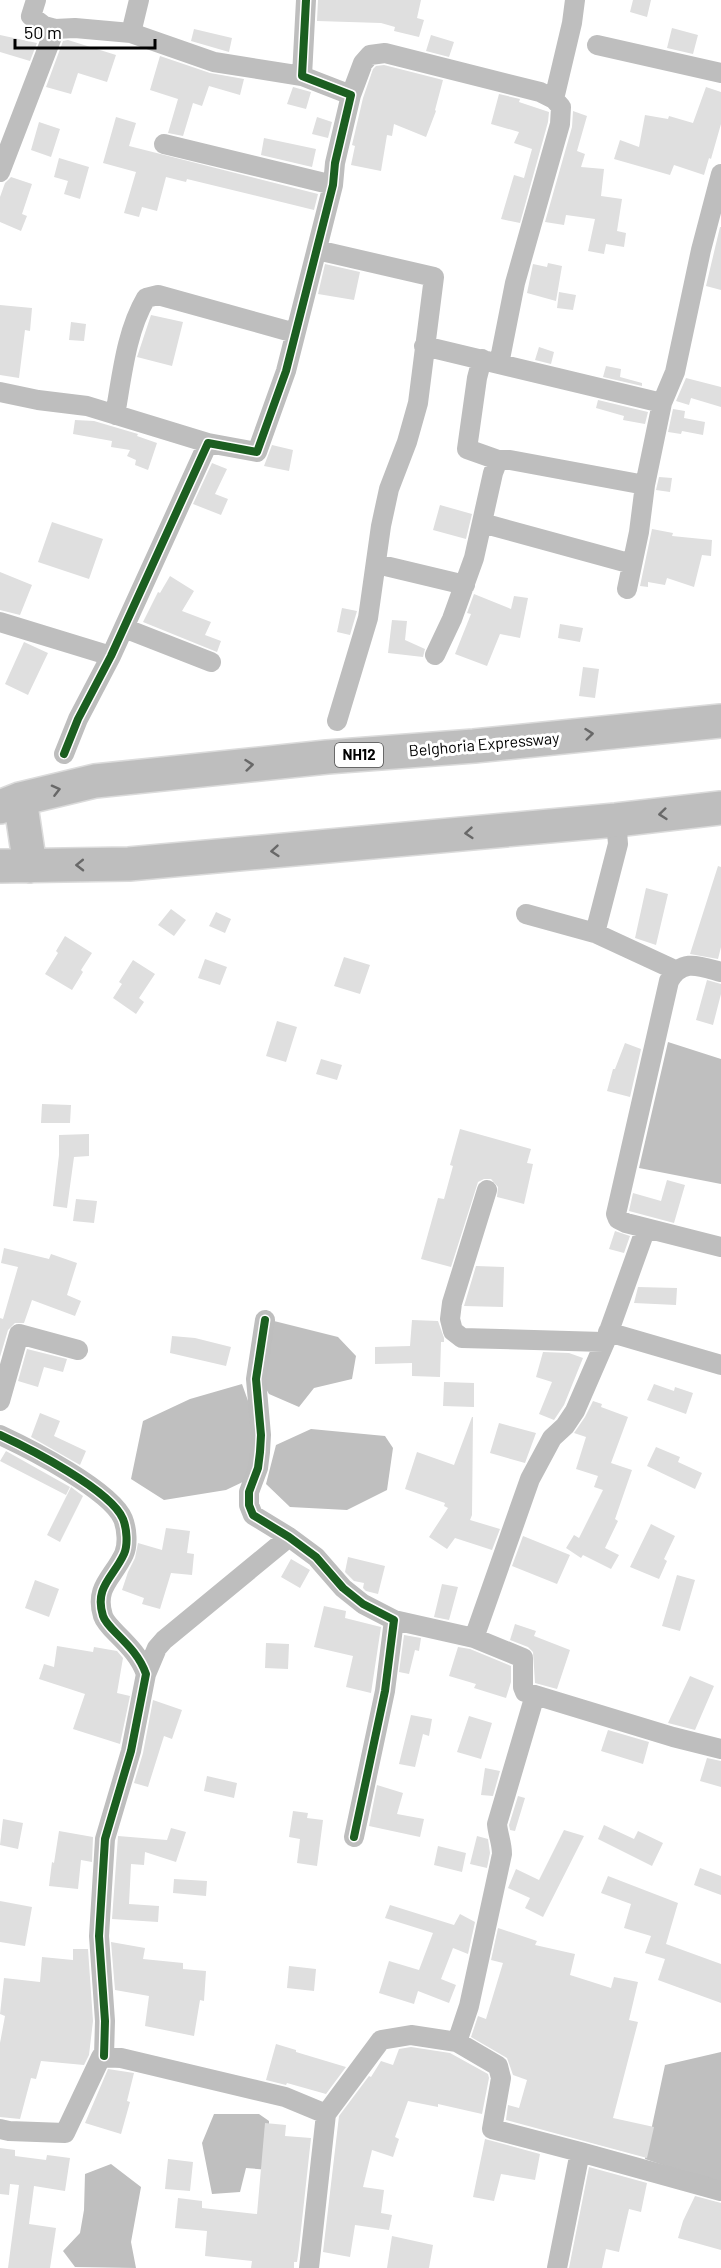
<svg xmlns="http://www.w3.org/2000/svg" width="721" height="2268" font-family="Barlow,sans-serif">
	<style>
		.water { fill: #bfbfbf }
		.building { fill: #dfdfdf }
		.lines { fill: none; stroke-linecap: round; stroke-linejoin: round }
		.highway-casing { stroke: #dbdbdb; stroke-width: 36 }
		.street { stroke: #bebebe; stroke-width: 20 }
		.highway { stroke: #bebebe; stroke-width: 33 }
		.cycleway-casing { stroke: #fff; stroke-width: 11 }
		.cycleway { stroke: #1b5e20; stroke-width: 8 }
		.oneway { stroke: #686868 }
		.labels { text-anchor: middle; stroke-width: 6; stroke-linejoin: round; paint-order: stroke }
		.shield { fill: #fff; stroke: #4c4c4c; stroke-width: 1.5 }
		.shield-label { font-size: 15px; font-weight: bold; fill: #000 }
		.street-label { font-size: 16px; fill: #000; stroke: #fff }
	</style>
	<rect width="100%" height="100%" fill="#fff"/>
	<path class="water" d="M668,1042L721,1059V1184L639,1168Z
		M274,1321L338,1337L356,1356L352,1379L314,1388L299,1407L269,1394L259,1377Z
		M242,1384L257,1426L247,1480L226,1490L164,1500L131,1479L143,1421L190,1399Z
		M311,1429L385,1436L393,1448L387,1490L347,1510L290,1507L266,1484L276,1445Z
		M721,2052V2181L719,2184L645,2159L665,2065Z
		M214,2114H259L269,2121V2170L246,2168L240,2192L212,2194L202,2143Z
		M111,2164L141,2187L131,2242L136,2268L75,2267L63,2251L80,2233L84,2210L85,2174Z"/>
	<path class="building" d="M318,0H421L417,18L424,20L419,37L394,31L395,27L381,23L317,21Z
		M633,0H651L647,17L630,12Z
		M672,28L698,35L693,54L667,48Z
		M194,29L232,38L229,52L191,41Z
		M0,35L37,43L30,61L0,52Z
		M431,35L454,42L449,57L426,51Z
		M68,40L116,55L107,82L78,73L71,94L46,87L63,41Z
		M160,56L210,73L244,79L240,95L209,86L202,106L193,103L183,136L168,133L178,99L150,90Z
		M384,65L443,80L435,110L436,111L426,137L394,124L392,136L387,135L381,171L351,165L355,146L352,145L363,98L373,69L376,66Z
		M293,87L311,92L306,109L287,104Z
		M706,87L721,92V124L711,159L709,158L704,175L674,165L670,175L614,159L620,140L639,147L645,115L668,119L669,116L693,123Z
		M499,94L520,99L519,102L549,112L548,122L520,223L501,219L514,175L524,178L532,149L514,143L519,132L491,124Z
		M573,111L587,116L577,151L585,154L581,167L604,169L601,196L622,199L617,231L626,233L624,247L606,244L604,254L588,251L595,219L566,215L564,225L545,222L572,127Z
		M116,117L136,123L129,146L318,194L314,210L187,179L186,182L166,177L157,211L142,207L139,217L124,213L136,172L103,163Z
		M317,117L332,122L328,138L312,134Z
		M39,122L60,129L51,157L31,150Z
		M264,138L316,149L312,167L261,155Z
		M59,158L89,167L80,199L64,194L68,181L54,177Z
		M11,177L32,184L22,214L27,216L21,231L0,222V197L5,183Z
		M720,227H721V290L706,286Z
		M548,263L562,266L556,301L527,293L533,264L547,267Z
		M325,264L360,272L354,300L318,294Z
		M559,292L576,295L573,310L557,308Z
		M0,305L32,308L30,331L25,330L19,378L0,375Z
		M151,315L183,322L172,366L137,357Z
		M71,322L86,324L84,341L69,340Z
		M539,347L554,352L551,364L535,360Z
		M606,366L621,369L620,377L642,383V386L603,377Z
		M686,378L721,387V407L691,398L689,405L676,401Z
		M598,400L648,412L645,424L623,420L624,416L596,408Z
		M673,409L685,411L684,418L705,422L703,435L682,431L681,434L668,432Z
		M75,420L94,421L138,434L137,436L157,443L148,470L135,465L136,460L127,456L130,450L111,447L112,441L73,434Z
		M272,445L293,450L289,471L264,466Z
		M212,463L227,469L215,494L228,499L221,515L193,504Z
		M659,477L672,478L670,492L656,490Z
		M440,505L472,514L466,539L433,530Z
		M52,522L103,539L89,579L38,562Z
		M652,529L673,533L672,536L712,540L711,556L702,555L694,587L667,578L665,585L648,582V587L640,586Z
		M0,572L32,585L20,615L0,610Z
		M170,576L194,591L182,611L211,622L205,635L221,641L217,652L143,622L158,592L160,593Z
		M474,594L511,609L514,596L528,598L520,638L500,634L487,666L455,654L471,614L467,613Z
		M342,608L357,611L350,635L337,632Z
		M392,620L407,621L405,640L425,649L423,657L388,653Z
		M560,624L583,628L580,642L558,638Z
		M24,642L48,653L28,695L5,684Z
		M583,667L599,669L595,698L579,696Z
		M718,866L721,867V947L718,959L690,954Z
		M646,888L668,894L656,945L635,938Z
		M171,909L186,920L174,936L158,925Z
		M216,912L231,919L225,933L209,926Z
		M65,936L92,953L81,970L83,972L72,990L45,974L58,953L56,951Z
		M344,957L370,965L360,994L334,986Z
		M205,959L227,967L220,985L198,978Z
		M133,960L155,974L139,998L144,1002L136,1014L113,998L122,984L119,982Z
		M707,980L721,984V994L713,1025L696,1020Z
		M277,1021L297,1027L286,1062L266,1056Z
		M625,1043L641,1049L630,1097L607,1091L613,1069H615Z
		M321,1059L342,1065L337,1080L316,1074Z
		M42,1104L71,1105L70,1123H41Z
		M460,1129L531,1149L527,1163L533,1164L524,1204L497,1197L498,1187L491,1179H484L478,1182L451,1267L421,1259L438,1198L444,1199L453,1166L450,1165Z
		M89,1134V1156L74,1157L67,1208L53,1206L59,1155V1135Z
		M667,1180L685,1185L674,1223L629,1211L633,1193L661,1201Z
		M76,1199L97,1201L94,1223L73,1221Z
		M615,1231L630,1236L624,1253L609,1249Z
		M4,1248L49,1259L51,1254L77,1263L67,1295L81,1301L75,1316L32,1300L24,1323H15L8,1330L0,1357V1318L3,1319L18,1267L1,1263Z
		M476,1266L504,1267L503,1307L464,1306Z
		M638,1287L677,1288L676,1305L634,1303Z
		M412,1320L438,1321L444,1338V1342H441L440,1377L412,1376V1363L375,1364V1347L410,1346Z
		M172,1336L195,1338L231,1347L226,1366L170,1353Z
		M27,1349L67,1359L63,1372L44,1367L38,1387L18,1381Z
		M543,1352L569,1353L583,1358L564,1405L554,1420L539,1414L552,1382L536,1377Z
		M444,1382L474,1383V1407L443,1406Z
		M654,1384L674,1391L675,1387L693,1393L686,1414L647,1400Z
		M593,1401L602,1404L601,1407L628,1417L611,1463L632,1470L615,1519L618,1521L605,1548L619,1555L611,1569L583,1555L581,1558L566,1548L574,1535L579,1538L603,1490L594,1487L598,1476L576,1469L586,1437L574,1433L585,1417Z
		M40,1413L60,1421L54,1436L86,1451L80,1465L31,1437Z
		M472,1417H473L472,1515L470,1520L500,1529L492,1550L455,1538L447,1549L429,1537L448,1508L444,1506L445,1503L405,1489L417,1452L454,1465Z
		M499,1423L536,1433L525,1463L490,1453Z
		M656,1447L680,1457L678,1462L702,1473L695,1489L647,1466Z
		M6,1451L70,1487L66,1495L0,1461Z
		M71,1487L83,1496L60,1542L47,1535Z
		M651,1524L675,1536L664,1559L667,1561L659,1579L630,1567Z
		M166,1528L190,1531L187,1553L194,1554L192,1575L171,1573L160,1609L142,1604L144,1598L122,1590L128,1572L135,1558L138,1543L162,1550Z
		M523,1536L570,1555L557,1584L512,1566Z
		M348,1557L385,1566L378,1594L366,1591L363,1588L364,1583L354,1581L345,1572Z
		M291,1559L310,1570L300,1588L281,1577Z
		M677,1575L695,1580L680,1631L662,1626Z
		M35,1580L59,1589L49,1617L25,1608Z
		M442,1584L458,1587L449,1620L434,1617Z
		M324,1606L346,1611L345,1618L381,1627L371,1693L346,1687L353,1656L314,1647Z
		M515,1624L536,1631L534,1636L570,1650L557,1689L535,1683L533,1652L528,1647L510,1640Z
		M404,1635L421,1638L419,1651L415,1650L409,1674L399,1672Z
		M266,1643L289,1644L288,1669L265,1668Z
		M57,1646L93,1652L94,1647L117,1651L123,1658L117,1693L130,1696L120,1744L73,1729L85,1694L39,1679L44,1664L54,1667Z
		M458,1647L470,1649L511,1666V1682L506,1698L474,1688L476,1684L449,1676Z
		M690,1676L714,1686L695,1730L668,1723Z
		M153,1700L182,1710L172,1739L164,1736L148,1787L134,1783L143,1753Z
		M411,1715L432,1719L429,1736L423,1734L415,1767L399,1764Z
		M469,1716L492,1723L481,1759L457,1752Z
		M608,1730L649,1742L643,1764L601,1751Z
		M707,1758L721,1761V1787L700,1781Z
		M485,1768L500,1771L493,1796L481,1795Z
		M207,1776L237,1783L234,1798L204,1791Z
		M377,1785L403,1793L397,1814L424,1819L420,1837L369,1826Z
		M518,1796L525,1798L515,1831L510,1830L509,1825Z
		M293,1811L308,1813L307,1818L323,1820L317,1866L297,1863L300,1839L289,1837Z
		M3,1819L23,1823L18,1849L0,1845Z
		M604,1825L634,1839L638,1831L663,1843L652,1866L598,1839Z
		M171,1828L186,1832L176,1862L145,1852L144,1865L131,1864L129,1904L159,1906L158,1922L112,1919L118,1836L167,1840Z
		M564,1830L584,1836L543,1917L525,1908L530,1898L508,1888L516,1869L539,1880Z
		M59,1831L93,1837L92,1862L81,1860L78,1889L49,1886L52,1862L54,1863Z
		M477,1836L488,1839L490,1853L487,1868L470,1864Z
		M438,1846L466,1853L462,1872L434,1865Z
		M700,1868L721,1876V1895L694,1885Z
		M608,1876L678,1903L666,1944L721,1964V2003L658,1980L665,1959L645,1953L651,1936L624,1928L631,1904L601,1893Z
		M174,1879L207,1881L206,1896L173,1893Z
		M0,1901L32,1907L25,1946L0,1942Z
		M390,1905L454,1925L460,1914L475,1922L468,1954L453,1948L441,1979L456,1985L449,2003L418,1991L414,2004L379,1993L389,1961L419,1970L433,1933L385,1918Z
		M498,1928L537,1941L535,1945L575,1954L570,1975L611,1988L614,1977L638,1982L629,2020L638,2022L613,2118L654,2127L647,2158L506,2120L508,2105L519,2108L527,2080L513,2075L507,2058L471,2037L478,2016L486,2019L503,1963L491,1960Z
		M111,1942L145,1948L143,1959L183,1963V1969L206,1971L204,2001L200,2000L194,2036L145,2026L149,1996L115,1990Z
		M73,1949H88L93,2021L89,2055L84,2065L41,2061L36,2079L31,2078L20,2119L0,2117V2043L5,2016L0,2014L4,1978L40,1982L42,1957L73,1960Z
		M289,1966L316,1969L314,1991L287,1988Z
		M276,2044L296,2050V2052L346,2067L326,2094L287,2083L286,2085L266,2080Z
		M411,2047L450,2053L488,2074L489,2078L482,2114L438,2104V2107L408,2101L395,2137L399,2139L393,2157L372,2150L363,2187L384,2190L381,2213L392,2215L389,2230L355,2225L350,2257L323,2252L339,2116L369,2076L371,2077L381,2061L393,2065L399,2049Z
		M108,2069L134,2073L127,2101L130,2102L121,2134L85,2123Z
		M265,2123L286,2125L285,2136L311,2138L299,2248L297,2262H294V2268H251L252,2261L205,2256L207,2231L175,2228L178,2198L202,2201V2208L257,2214Z
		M485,2139L540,2154L535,2180L501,2174L494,2201L473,2197Z
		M0,2148L15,2150V2156L46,2160L47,2155L70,2158L65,2191L34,2186L29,2224L56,2228L50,2268H8L19,2185L10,2184L9,2195L0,2194Z
		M168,2159L193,2162L190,2191L165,2189Z
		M589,2167L647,2183L641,2212L629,2209L619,2252L606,2249L602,2268H569Z
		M695,2196L721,2203V2250L678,2238L683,2221Z
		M392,2236L433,2245L429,2268H387Z"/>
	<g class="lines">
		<g class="highway-casing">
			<path id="highway" d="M20,799L30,866
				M0,807L20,799L95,781L327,757L474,746L721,721
				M0,866L129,864L616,820L721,808"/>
		</g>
		<path class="street" d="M36,0L31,16L44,26L55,29L75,28L131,33
			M139,0L131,33L214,62L302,76
			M597,45L721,73
			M351,95L363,63L370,55L385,53L540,92L554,99L561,107L560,124L515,283L499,364
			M554,99L572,23L575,0
			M164,144L333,185
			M0,172L55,29
			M317,250L434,277L418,403L407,442L389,489L381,526L368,618L337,721
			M424,346L662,403
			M482,359L477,378L467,449L498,460
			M0,392L38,400L87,406L208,443
			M115,415C122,376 126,332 146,298L158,295L295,333
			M482,523L632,564
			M377,564L465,585
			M627,589L639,532L645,485L662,403L675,372L701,250L721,174
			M0,622L111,656
			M124,628L211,662
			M435,655L452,619L474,558L493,473L498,460H510L645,485
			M64,754L78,719L111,656L208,443L257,452L286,371L333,185L335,163L351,95L302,76L306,0
			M616,820L618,844L595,933L675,970
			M526,914L595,933
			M721,972C699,966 682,958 669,981L616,1214L618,1219L626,1223L721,1247
			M487,1190L452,1303L450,1319L453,1331L462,1338L603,1342
			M265,1320L256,1379L261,1435L260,1452L258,1468L249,1492V1505L253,1515L289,1537L316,1557L343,1588L363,1604L394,1620L385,1691L354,1837
			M608,1332L721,1365
			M0,1401L19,1334L78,1350
			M0,1435C28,1448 111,1490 123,1519C127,1529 128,1545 124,1554C113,1578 94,1587 103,1616C105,1622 112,1629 117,1634C129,1646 140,1657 146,1674L131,1751L105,1839L99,1936L105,2021L104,2056
			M394,1620L474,1638L523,1658V1687L525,1692L673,1737L721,1749
			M474,1638L530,1479L552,1438L565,1426L575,1411L605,1342L646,1228
			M146,1674L157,1648L164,1640L289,1537
			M457,2042L469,2006L502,1854C502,1843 498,1835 497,1824L535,1695
			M326,2114L381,2040L411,2035L457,2042L498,2066L501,2078L492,2129L580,2152L557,2268
			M0,2129L9,2131L65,2133L101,2057L121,2058L285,2097L326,2114L309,2268
			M580,2152L721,2191"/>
		<use href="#highway" class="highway"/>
		<g class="cycleway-casing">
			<path id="cycleway" d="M64,754L78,719L111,656L208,443L257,452L286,371L333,185L335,163L351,95L302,76L306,0
				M265,1320L256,1379L261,1435L260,1452L258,1468L249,1492V1505L253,1515L289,1537L316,1557L343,1588L363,1604L394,1620L385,1691L354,1837
				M0,1435C28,1448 111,1490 123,1519C127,1529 128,1545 124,1554C113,1578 94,1587 103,1616C105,1622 112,1629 117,1634C129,1646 140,1657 146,1674L131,1751L105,1839L99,1936L105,2021L104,2056"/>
		</g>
		<use href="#cycleway" class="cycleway"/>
	</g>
	<defs><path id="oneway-chevron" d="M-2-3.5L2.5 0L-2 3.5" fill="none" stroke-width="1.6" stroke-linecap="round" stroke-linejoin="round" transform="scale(1.5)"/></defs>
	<g class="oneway">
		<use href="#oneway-chevron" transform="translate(589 734) rotate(-6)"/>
		<use href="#oneway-chevron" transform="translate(249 765) rotate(-6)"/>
		<use href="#oneway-chevron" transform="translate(56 790) rotate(-14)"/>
		<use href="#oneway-chevron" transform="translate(663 814) rotate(174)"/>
		<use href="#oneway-chevron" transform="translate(469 833) rotate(175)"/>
		<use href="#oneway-chevron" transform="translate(275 851) rotate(175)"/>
		<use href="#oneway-chevron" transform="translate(80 865) rotate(179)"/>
	</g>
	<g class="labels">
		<rect class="shield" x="335" y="743" width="48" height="24" rx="4.5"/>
		<g class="shield-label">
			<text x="359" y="760">NH12</text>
		</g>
		<g class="street-label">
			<text transform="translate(484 744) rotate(-5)" y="6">Belghoria Expressway</text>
		</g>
	</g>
	<path d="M15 39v9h140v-9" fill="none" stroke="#000000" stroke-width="3"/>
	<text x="24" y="39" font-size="18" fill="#000000" stroke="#ffffff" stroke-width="4.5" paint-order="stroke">50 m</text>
</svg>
